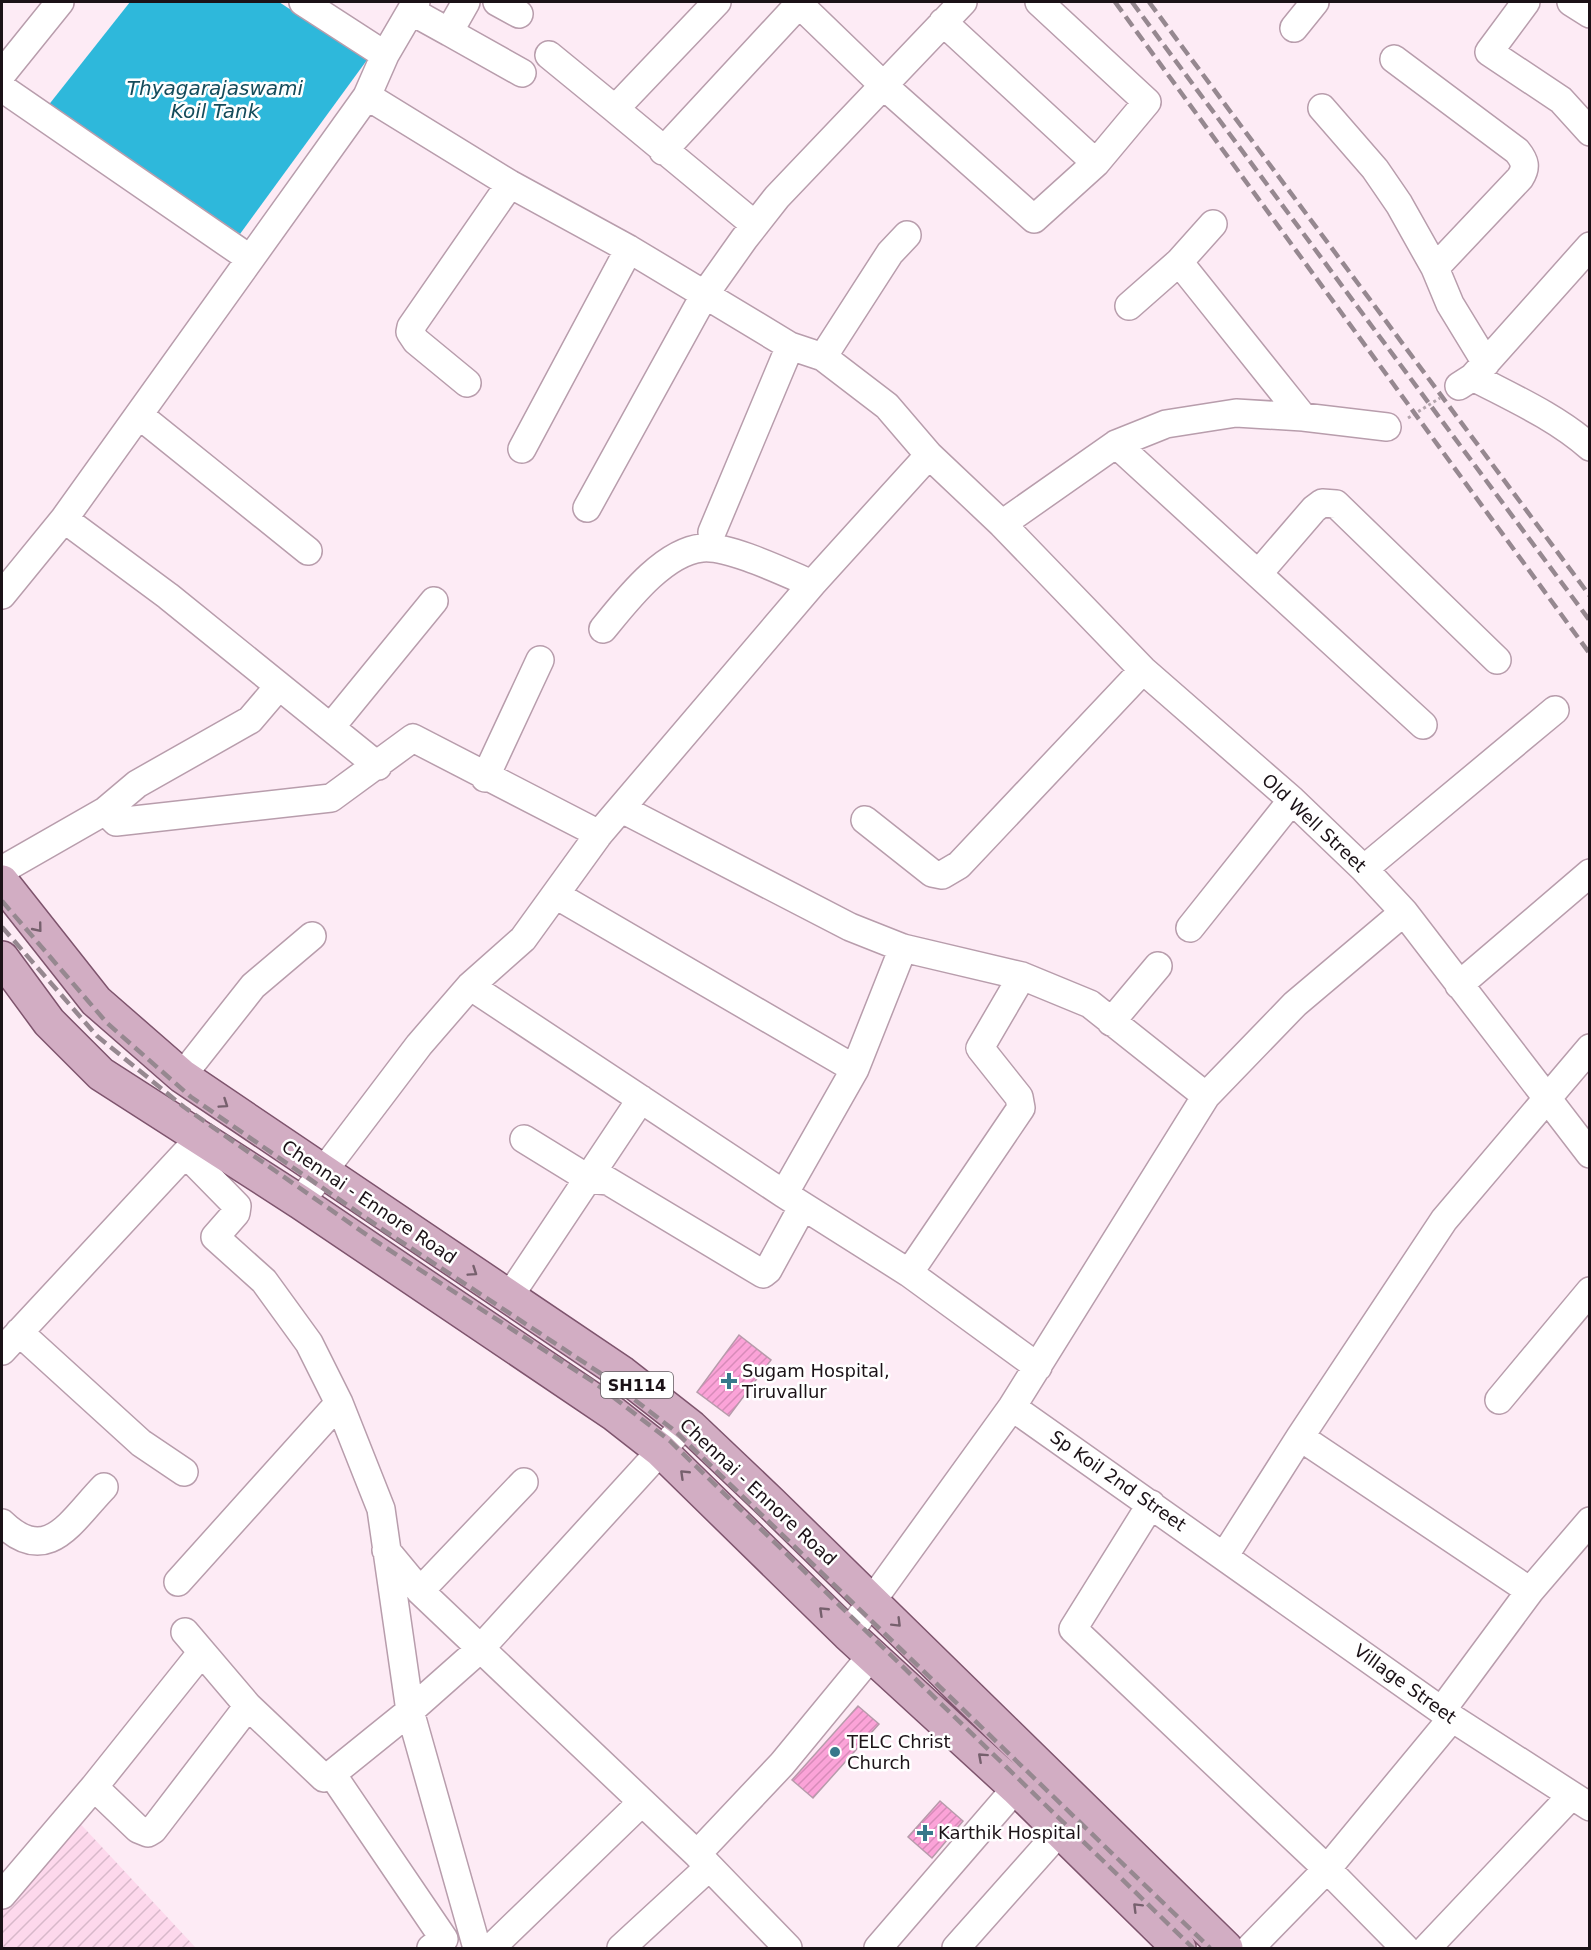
<svg xmlns="http://www.w3.org/2000/svg" width="1591" height="1950" font-family="'DejaVu Sans',sans-serif">
	<style>
		.industrial { fill: url(#industrial-furrows) }
		.water { fill: #2eb8db }
		.building { fill: url(#building-hatch); stroke: #b79bab; stroke-width: 1.5 }
		.lines { fill: none; stroke-linecap: round; stroke-linejoin: round }
		.minor-casing { stroke: #b89dac; stroke-width: 30 }
		.major-casing { stroke: #7e546d; stroke-width: 36 }
		.path { stroke: #b5a6ae; stroke-width: 3; stroke-dasharray: 3 3; stroke-linecap: butt }
		.minor { stroke: #fff; stroke-width: 27 }
		.major { stroke: #d2adc3; stroke-width: 33 }
		.rail { stroke: #968890; stroke-width: 4.5; stroke-dasharray: 12 6; stroke-linecap: butt }
		.oneway { stroke: #76606d }
		.poi-dot { fill: #37788b; stroke: #fff; stroke-width: 2 }
		.labels { text-anchor: middle; stroke-width: 5; stroke-linejoin: round; paint-order: stroke }
		.shield { fill: #fff; stroke: #5f595d; stroke-width: 1.5 }
		.shield-label { font-size: 16px; font-weight: bold; fill: #1b1217 }
		.street-label { font-size: 18px; fill: #1b1217; stroke: #fff }
		.poi-label { font-size: 18px; fill: #1b1217; stroke: #fff; text-anchor: start }
		.water-label { font-size: 20px; font-style: italic; fill: #154c5b; stroke: #fff }
	</style>
	<defs>
		<pattern id="industrial-furrows" width="10" height="10" patternUnits="userSpaceOnUse" patternTransform="scale(1.5)"><rect width="10" height="10" fill="#fdd8ec"/><path d="M-1 1l2-2M0 10L10 0M9 11l2-2" fill="none" stroke="#d8b8ca"/></pattern>
		<pattern id="building-hatch" width="6" height="6" patternUnits="userSpaceOnUse" patternTransform="scale(1.5)"><rect width="6" height="6" fill="#fba3d8"/><path d="M-1 1l2-2M0 6l6-6M5 7l2-2" fill="none" stroke="#d78bb9"/></pattern>
	</defs>
	<rect width="100%" height="100%" fill="#fdebf5"/>
	<path class="industrial" d="M73,1816L196,1948H2V1900Z"/>
	<path class="water" d="M130,2H279L367,60L240,234L47,107Z"/>
	<path class="building" d="M739,1335L771,1360L729,1416L697,1392Z
		M858,1706L879,1724L813,1798L792,1780Z
		M940,1801L963,1821L932,1858L908,1837Z"/>
	<g class="lines">
		<g class="minor-casing">
			<path id="minor" d="M303,2L385,55
				M497,2L519,14
				M717,2L615,109L755,225
				M797,2L883,85L1034,219L1096,163L1147,102L1039,2
				M1526,2L1489,52L1561,100L1590,132
				M1571,2L1590,14
				M411,11L449,32L466,2
				M943,22L1096,163
				M1294,28L1315,2
				M449,32L522,73
				M549,55L615,109
				M1394,59L1517,151C1525,161 1527,167 1520,178L1435,268
				M2,74L60,2
				M2,88L249,258
				M367,96L510,184L629,249L790,346L823,357L887,406L929,455L1002,524L1143,670L1292,800L1364,869L1404,912L1590,1154
				M1322,108L1375,169L1399,204L1435,268L1450,304L1486,363
				M663,151L801,2
				M1179,262L1303,417
				M1129,306L1179,262L1213,224
				M823,357L890,253L907,235
				M1473,377C1513,398 1556,417 1590,447
				M467,383L416,341L410,332L411,327L510,184
				M1459,386L1473,377L1590,246
				M139,415L308,551
				M1116,444L1423,725
				M522,449L629,249
				M587,508L705,294L744,239L777,197L963,2
				M64,519L168,596L378,766
				M1002,524L1116,444L1166,424L1236,413L1303,417L1387,427
				M712,532L790,346
				M1258,574L1314,509L1322,503L1336,504L1497,660
				M2,595L64,519L367,96L385,55L416,2
				M603,629C626,601 663,552 702,548C728,545 786,573 812,584
				M331,727L434,601
				M485,778L540,660
				M622,809L850,927L903,948L1022,976L1090,1004L1206,1096
				M105,811L137,784L250,720L279,686
				M865,820L932,873L942,875L959,865L1143,670
				M1364,869L1555,710
				M2,870L105,811L116,822L331,798L413,738L599,834
				M556,895L855,1069
				M1190,928L1292,800
				M1459,985L1590,873
				M470,986L784,1194L909,1273L1038,1367
				M1111,1022L1158,966
				M182,1076L253,986L312,936
				M524,1139L589,1179L608,1181L763,1274L768,1270L803,1206
				M186,1154L237,1206L236,1213L215,1237L264,1281L309,1343L339,1403L381,1509L410,1711L477,1948
				M784,1194L855,1069L903,948
				M300,1202L419,1045L470,986L523,939L599,834L812,584L929,455
				M909,1273L1021,1108L1019,1097L980,1048L1022,976
				M509,1297L641,1099
				M19,1332L141,1443L184,1472
				M2,1351L197,1141
				M1499,1400L1590,1291
				M1012,1407L1452,1718L1590,1807
				M1300,1437L1530,1591
				M1151,1504L1073,1629L1327,1869L1405,1948
				M2,1523C48,1567 71,1521 104,1487
				M386,1550L420,1591L697,1854L788,1948
				M1225,1555L1300,1437L1444,1220L1590,1048
				M178,1582L339,1403
				M420,1591L524,1482
				M185,1632L248,1706
				M848,1634L1012,1407L1206,1096L1295,1004L1404,912
				M1442,1710L1530,1591L1590,1521
				M332,1774L444,1939L431,1948
				M94,1787L202,1652
				M697,1854L782,1764L871,1656
				M2,1895L94,1787L138,1829L148,1833L153,1830L248,1706L324,1778L332,1774L410,1711L480,1649L686,1423
				M491,1948L641,1803
				M621,1948L709,1867
				M878,1948L1016,1788
				M956,1948L1060,1831
				M1250,1948L1327,1869L1452,1718
				M1427,1948L1571,1796"/>
		</g>
		<g class="major-casing">
			<path id="major" d="M2,882L96,1001L182,1076L622,1373L691,1427L771,1503L1226,1948
				M2,958L49,1022L101,1074L300,1202L614,1414L660,1450L848,1634L1016,1788L1179,1948"/>
		</g>
		<path class="path" d="M1408,418L1440,398"/>
		<use href="#minor" class="minor"/>
		<use href="#major" class="major"/>
		<path class="rail" d="M1115,2L1590,654
			M1132,2L1590,621
			M1149,2L1590,596
			M2,901L107,1023L191,1097L382,1229L600,1373L675,1431L1210,1948
			M2,927L97,1036L184,1107L374,1240L595,1383L670,1441L1193,1948"/>
	</g>
	<defs><path id="oneway-chevron" d="M-2-3.5L2.5 0L-2 3.5" fill="none" stroke-width="1.6" stroke-linecap="round" stroke-linejoin="round" transform="scale(1.5)"/></defs>
	<g class="oneway">
		<use href="#oneway-chevron" transform="translate(38 928) rotate(51)"/>
		<use href="#oneway-chevron" transform="translate(224 1104) rotate(34)"/>
		<use href="#oneway-chevron" transform="translate(473 1272) rotate(34)"/>
		<use href="#oneway-chevron" transform="translate(684 1474) rotate(-136)"/>
		<use href="#oneway-chevron" transform="translate(823 1611) rotate(-136)"/>
		<use href="#oneway-chevron" transform="translate(897 1623) rotate(45)"/>
		<use href="#oneway-chevron" transform="translate(982 1757) rotate(-138)"/>
		<use href="#oneway-chevron" transform="translate(1137 1907) rotate(-135)"/>
	</g>
	<g class="poi-dot">
		<path d="M726 1372h6v6h6v6h-6v6h-6v-6h-6v-6h6z"/>
		<circle cx="835" cy="1752" r="6"/>
		<path d="M922 1824h6v6h6v6h-6v6h-6v-6h-6v-6h6z"/>
	</g>
	<g class="labels">
		<rect class="shield" x="601" y="1372" width="72" height="26" rx="4.5"/>
		<g class="shield-label">
			<text x="637" y="1391">SH114</text>
		</g>
		<g class="street-label">
			<text transform="translate(1314 823) rotate(43)" y="6">Old Well Street</text>
			<text transform="translate(369 1202) rotate(34)" y="6">Chennai - Ennore Road</text>
			<text transform="translate(1118 1481) rotate(35)" y="6">Sp Koil 2nd Street</text>
			<text transform="translate(758 1492) rotate(43)" y="6">Chennai - Ennore Road</text>
			<text transform="translate(1405 1684) rotate(36)" y="6">Village Street</text>
		</g>
		<g class="poi-label">
			<text x="742" y="1377">Sugam Hospital,<tspan x="742" dy="21">Tiruvallur</tspan></text>
			<text x="847" y="1748">TELC Christ<tspan x="847" dy="21">Church</tspan></text>
			<text x="938" y="1839">Karthik Hospital</text>
		</g>
		<g class="water-label">
			<text x="215" y="95">Thyagarajaswami<tspan x="215" dy="23">Koil Tank</tspan></text>
		</g>
	</g>
	<rect width="1591" height="1950" fill="none" stroke="#1b1217" stroke-width="6"/>
</svg>
